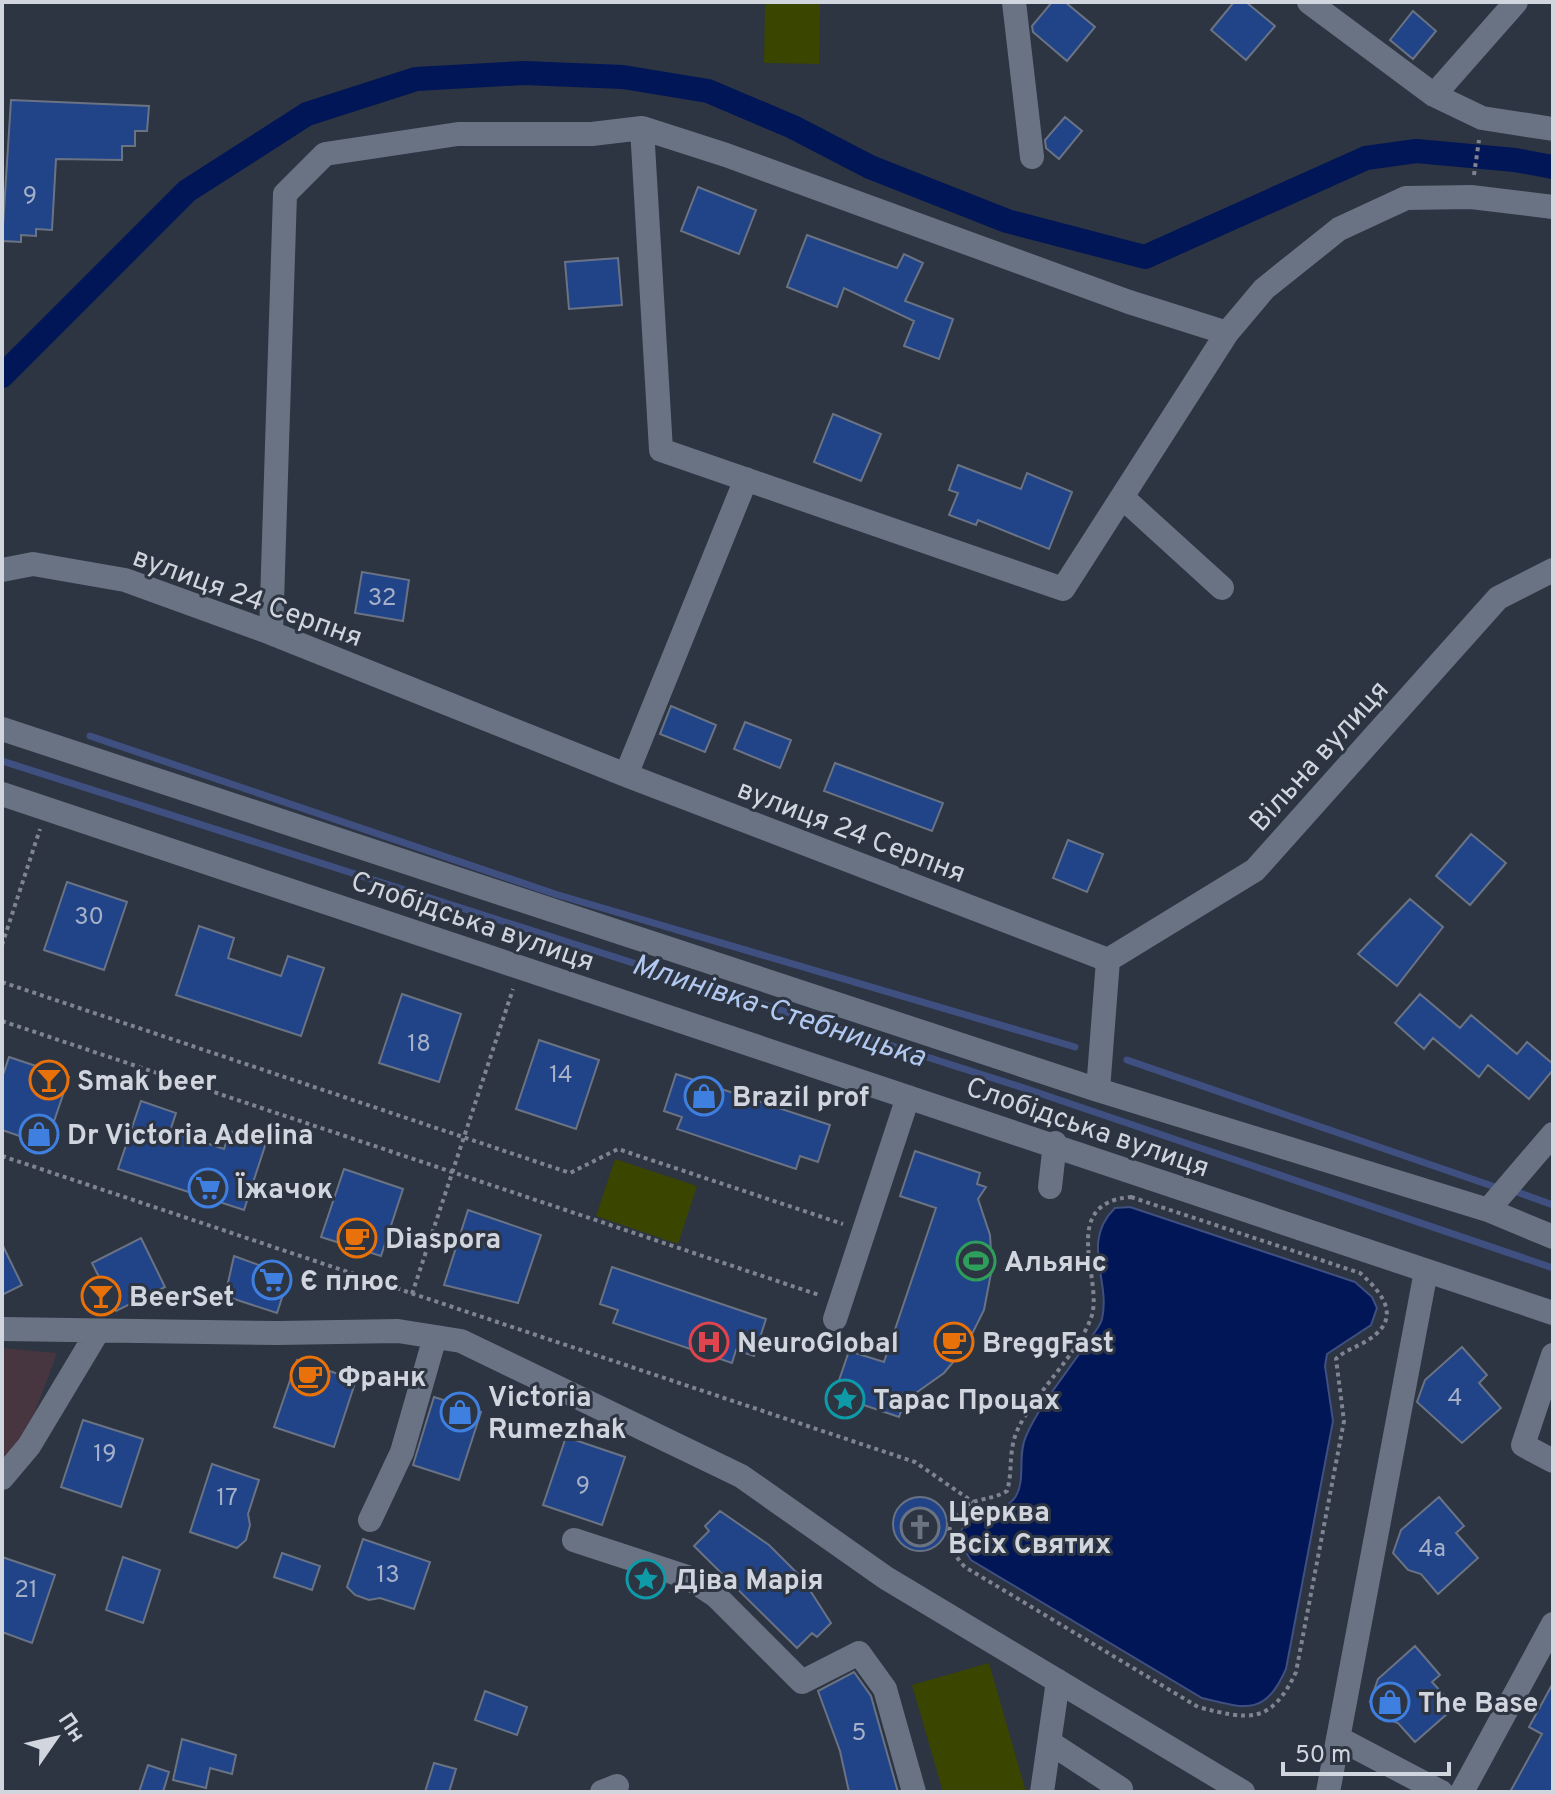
<svg xmlns="http://www.w3.org/2000/svg" width="1555" height="1794" font-family="Overpass,sans-serif">
	<style>
		.education { fill: #473640 }
		.green { fill: #3a4600 }
		.water { fill: #001657; stroke: #3f4f80; stroke-width: 2 }
		.lines { fill: none; stroke-linecap: round; stroke-linejoin: round }
		.stream { stroke: #3f4f80; stroke-width: 7 }
		.canal { stroke: #001657; stroke-width: 24 }
		.building { fill: #214388; stroke: #6a7383; stroke-width: 2 }
		.path { stroke: #7f8490; stroke-width: 4; stroke-dasharray: 4 4; stroke-linecap: butt }
		.minor { stroke: #6a7383; stroke-width: 24 }
		.labels { text-anchor: middle; stroke-width: 6; stroke-linejoin: round; paint-order: stroke }
		.number-label { font-size: 24px; fill: #a5b0c8 }
		.street-label { font-size: 28px; fill: #d1d5de; stroke: #2d3442 }
		.poi-label { font-size: 28px; font-weight: bold; fill: #d1d5de; stroke: #2d3442; text-anchor: start }
		.water-label { font-size: 30px; font-style: italic; fill: #b1c8f0; stroke: #2d3442 }
	</style>
	<rect width="100%" height="100%" fill="#2d3442"/>
	<path class="education" d="M2,1348L57,1353L25,1439L2,1464Z"/>
	<path class="green" d="M765,2H820L819,64L764,63Z
		M615,1159L697,1186L678,1244L596,1216Z
		M989,1663L1026,1792H943L912,1685Z"/>
	<path class="water" d="M1130,1207L1355,1282L1372,1297L1377,1308L1371,1325L1327,1354L1325,1366L1333,1421L1286,1669C1265,1716 1246,1709 1202,1698L971,1560L958,1540C971,1494 1001,1520 1016,1496C1026,1478 1017,1456 1026,1436C1040,1404 1066,1374 1086,1344C1091,1337 1100,1327 1102,1319C1111,1280 1080,1242 1115,1208Z"/>
	<g class="lines">
		<path class="stream" d="M90,736L555,894L1075,1047
			M2,761L1030,1090L1553,1268
			M1127,1060L1498,1188
			M1514,1191L1553,1205"/>
		<path class="canal" d="M2,376L187,191L307,114L416,79L524,73L623,77L708,91L793,127L870,167L1007,221L1145,257L1366,158L1416,151L1515,160L1553,167"/>
	</g>
	<path class="building" d="M1052,2H1065L1095,27L1067,61L1033,32L1032,26Z
		M1234,2H1246L1275,26L1246,60L1211,30Z
		M1413,11L1436,31L1413,59L1390,40Z
		M11,100L149,106L147,131H135V146H122V160L56,159L52,230L36,229V236L21,235V242L2,241Z
		M1065,117L1082,131L1059,159L1046,148L1045,140Z
		M698,187L756,210L739,254L681,231Z
		M807,235L897,268L904,254L923,263L905,301L953,319L939,359L904,346L914,321L844,288L837,307L787,287Z
		M618,258L622,305L569,309L565,262Z
		M833,414L881,434L861,481L814,462Z
		M958,465L1021,489L1027,473L1072,492L1049,549L978,520L976,525L949,515L958,493L949,490Z
		M362,572L409,580L403,621L355,613Z
		M671,706L716,725L705,752L660,734Z
		M745,722L791,740L780,768L734,749Z
		M835,763L943,803L932,831L824,791Z
		M1471,834L1506,863L1470,905L1436,876Z
		M1068,840L1103,854L1087,892L1053,878Z
		M67,882L127,902L104,970L44,950Z
		M1410,899L1443,927L1397,986L1358,954Z
		M199,926L234,938L228,958L281,976L288,956L324,968L301,1036L176,995Z
		M402,994L461,1014L439,1082L379,1063Z
		M1420,994L1460,1028L1471,1015L1517,1054L1527,1042L1553,1064V1070L1529,1099L1488,1065L1479,1077L1433,1038L1424,1049L1395,1023Z
		M539,1040L599,1060L576,1129L516,1109Z
		M9,1057L69,1077L46,1145L2,1130V1078Z
		M676,1074L830,1125L818,1162L800,1156L796,1169L677,1129L682,1117L664,1111Z
		M141,1101L176,1113L170,1131L224,1149L230,1131L266,1143L244,1210L118,1169Z
		M915,1151L980,1173L977,1184L986,1187L978,1199L990,1235L992,1268L984,1310L965,1348L944,1373L913,1395L912,1409L903,1406L899,1417L834,1395L849,1351L884,1362L936,1208L900,1196Z
		M344,1169L403,1189L381,1256L321,1237Z
		M468,1210L541,1235L518,1303L444,1285Z
		M141,1238L165,1287L116,1311L92,1263Z
		M2,1244L22,1285L2,1295Z
		M234,1256L289,1276L277,1313L225,1296Z
		M612,1267L766,1319L754,1356L736,1350L732,1363L613,1323L618,1310L600,1304Z
		M1462,1347L1487,1375L1479,1383L1501,1408L1462,1443L1417,1402L1425,1380Z
		M297,1360L356,1380L334,1447L274,1427Z
		M434,1397L481,1412L459,1480L413,1465Z
		M83,1420L143,1439L121,1507L61,1487Z
		M566,1437L625,1457L602,1525L543,1505Z
		M212,1464L259,1480L248,1514L250,1525L246,1540L237,1548L190,1532Z
		M1439,1497L1464,1526L1456,1533L1478,1558L1438,1594L1421,1574L1408,1570L1393,1553L1401,1530Z
		M893 1524a27 27 0 1 1 54 0a27 27 0 1 1-54 0Z
		M720,1511L769,1545L802,1578L831,1623L817,1637L812,1633L797,1648L694,1546L709,1531L705,1526Z
		M363,1539L430,1562L414,1609L380,1598L369,1600L355,1595L347,1587Z
		M282,1553L320,1566L312,1590L274,1577Z
		M2,1557L55,1575L32,1643L2,1632Z
		M123,1557L160,1570L143,1623L106,1610Z
		M1415,1646L1440,1675L1432,1682L1455,1707L1415,1742L1398,1723L1385,1718L1370,1702L1378,1679Z
		M854,1672L871,1696L898,1792H849L840,1751L818,1691Z
		M1553,1683V1792H1510L1542,1734L1529,1727Z
		M485,1691L527,1707L517,1735L475,1720Z
		M182,1739L236,1755L232,1774L210,1768L206,1788L173,1780Z
		M434,1763L456,1769L449,1792H425Z
		M148,1765L169,1772L163,1792H139Z"/>
	<g class="lines">
		<path class="path" d="M1474,175L1479,140
			M2,945L40,829
			M2,982L570,1173L618,1149L843,1224
			M2,1021L819,1295
			M2,1156L915,1462L973,1502
			M1131,1197L1360,1273C1386,1296 1403,1321 1363,1343C1354,1348 1344,1351 1336,1359L1344,1421L1296,1672C1271,1725 1249,1720 1198,1707L965,1567C943,1545 942,1513 976,1501C987,1498 997,1497 1007,1491C1013,1471 1008,1452 1017,1431C1033,1395 1078,1354 1091,1318C1105,1282 1056,1203 1131,1197Z
			M412,1294L513,989"/>
		<path class="minor" d="M1014,2L1032,157
			M1309,2L1434,95L1482,118L1553,129
			M1434,95L1516,2
			M642,128L661,450L1063,589L1227,333L1264,289L1339,229L1406,198L1471,197L1553,207
			M1122,497L1222,588
			M2,570L33,564L125,580L271,633L626,775L1108,960L1098,1090L1488,1210L1553,1237
			M271,633L285,194L325,154L458,134H592L642,128L726,155L1129,302L1227,333
			M2,729L1098,1090
			M626,775L746,479
			M2,794L1553,1313
			M1108,960L1255,870L1498,598L1553,570
			M1050,1187L1055,1143
			M1488,1210L1553,1134
			M835,1319L908,1097
			M2,1329L278,1333L398,1331L461,1341L741,1476L886,1578L1243,1792
			M1553,1355L1523,1445L1553,1461
			M2,1478L29,1446L98,1331
			M370,1520L402,1452L435,1337
			M574,1540L687,1577L716,1596L802,1682L859,1653L885,1689L914,1792
			M1338,1738L1441,1792
			M1052,1744L1121,1789V1792
			M602,1792L617,1786
			M1042,1792L1058,1681
			M1328,1792L1426,1271
			M1462,1792L1553,1624"/>
	</g>
	<defs>
		<g id="bar-ring" transform="scale(2)"><circle r="9.5" fill="#2d3442" stroke="#e8710a" stroke-width="1.5"/><path d="M-6-5H6L.8 .8V4.5H3.5V6h-7V4.5H-.8V.8Z" fill="#e8710a"/></g>
		<g id="shop-ring" transform="scale(2)"><circle r="9.5" fill="#2d3442" stroke="#3f7fe0" stroke-width="1.5"/><path d="M-5-2.5h2.3a2.7 3.5 0 0 1 5.4 0H5L5.5 6h-11ZM-1.5-2.5h3a1.5 2.3 0 0 0-3 0Z" fill="#3f7fe0"/></g>
		<g id="supermarket-ring" transform="scale(2)"><circle r="9.5" fill="#2d3442" stroke="#3f7fe0" stroke-width="1.5"/><path d="M-6-5.5h2.5l.6 2H6L4.5 2H-2.5L-4.4-4H-6ZM-1.5 3.2a1.3 1.3 0 1 0 .1 0ZM3 3.2a1.3 1.3 0 1 0 .1 0Z" fill="#3f7fe0"/></g>
		<g id="cafe-ring" transform="scale(2)"><circle r="9.5" fill="#2d3442" stroke="#e8710a" stroke-width="1.5"/><path d="M-5.5-4.5H6V0H3Q3 3.5 0 3.5H-2.5Q-5.5 3.5-5.5 0ZM3-3.2v2h1.7v-2ZM-6 4.5H4V6H-6Z" fill="#e8710a"/></g>
		<g id="stadium-ring" transform="scale(2)"><circle r="9.5" fill="#2d3442" stroke="#2e9e5b" stroke-width="1.5"/><path d="M0-5a6.5 5 0 1 0 0 10a6.5 5 0 1 0 0-10ZM-3.5-1.8h7v3.6h-7Z" fill="#2e9e5b"/></g>
		<g id="hospital-ring" transform="scale(2)"><circle r="9.5" fill="#2d3442" stroke="#e0444e" stroke-width="1.5"/><path d="M-5-5h3v3.5h4V-5h3V5h-3V1.5h-4V5h-3Z" fill="#e0444e"/></g>
		<g id="sight-ring" transform="scale(2)"><circle r="9.5" fill="#2d3442" stroke="#0f9aa8" stroke-width="1.5"/><path d="M0-6L1.8-2.2L6-1.7L2.9 1.2L3.7 5.4L0 3.3L-3.7 5.4L-2.9 1.2L-6-1.7L-1.8-2.2Z" fill="#0f9aa8"/></g>
		<g id="church-ring" transform="scale(2)"><circle r="9.5" fill="#2d3442" stroke="#6b7280" stroke-width="1.5"/><path d="M-1.2-6h2.4v3.5h3.3v2.4h-3.3V6h-2.4V-.1h-3.3v-2.4h3.3Z" fill="#6b7280"/></g>
	</defs>
	<g fill-rule="evenodd">
		<use href="#bar-ring" x="49" y="1080"/>
		<use href="#shop-ring" x="704" y="1096"/>
		<use href="#shop-ring" x="39" y="1134"/>
		<use href="#supermarket-ring" x="208" y="1188"/>
		<use href="#cafe-ring" x="357" y="1238"/>
		<use href="#stadium-ring" x="976" y="1261"/>
		<use href="#supermarket-ring" x="272" y="1280"/>
		<use href="#bar-ring" x="101" y="1296"/>
		<use href="#hospital-ring" x="709" y="1342"/>
		<use href="#cafe-ring" x="954" y="1342"/>
		<use href="#cafe-ring" x="310" y="1376"/>
		<use href="#sight-ring" x="845" y="1399"/>
		<use href="#shop-ring" x="460" y="1412"/>
		<use href="#church-ring" x="920" y="1527"/>
		<use href="#sight-ring" x="646" y="1579"/>
		<use href="#shop-ring" x="1390" y="1702"/>
	</g>
	<g class="labels">
		<g class="number-label">
			<text x="30" y="203">9</text>
			<text x="382" y="605">32</text>
			<text x="89" y="924">30</text>
			<text x="419" y="1051">18</text>
			<text x="561" y="1082">14</text>
			<text x="1455" y="1405">4</text>
			<text x="105" y="1461">19</text>
			<text x="583" y="1493">9</text>
			<text x="227" y="1505">17</text>
			<text x="1432" y="1556">4а</text>
			<text x="388" y="1582">13</text>
			<text x="26" y="1597">21</text>
			<text x="859" y="1740">5</text>
		</g>
		<g class="street-label">
			<text transform="translate(248 596) rotate(20)" y="10">вулиця 24 Серпня</text>
			<text transform="translate(1318 755) rotate(-48)" y="10">Вільна вулиця</text>
			<text transform="translate(852 830) rotate(21)" y="10">вулиця 24 Серпня</text>
			<text transform="translate(473 920) rotate(19)" y="10">Слобідська вулиця</text>
			<text transform="translate(1088 1126) rotate(19)" y="10">Слобідська вулиця</text>
		</g>
		<g class="poi-label">
			<text x="77" y="1090">Smak beer</text>
			<text x="732" y="1106">Brazil prof</text>
			<text x="67" y="1144">Dr Victoria Adelina</text>
			<text x="236" y="1198">Їжачок</text>
			<text x="385" y="1248">Diaspora</text>
			<text x="1004" y="1271">Альянс</text>
			<text x="300" y="1290">Є плюс</text>
			<text x="129" y="1306">BeerSet</text>
			<text x="737" y="1352">NeuroGlobal</text>
			<text x="982" y="1352">BreggFast</text>
			<text x="338" y="1386">Франк</text>
			<text x="488" y="1406">Victoria<tspan x="488" dy="32">Rumezhak</tspan></text>
			<text x="873" y="1409">Тарас Процах</text>
			<text x="948" y="1521">Церква<tspan x="948" dy="32">Всіх Святих</tspan></text>
			<text x="674" y="1589">Діва Марія</text>
			<text x="1418" y="1712">The Base</text>
		</g>
		<g class="water-label">
			<text transform="translate(779 1010) rotate(18)" y="10">Млинівка-Стебницька</text>
		</g>
	</g>
	<rect width="1555" height="1794" fill="none" stroke="#d1d5de" stroke-width="8"/>
	<g transform="translate(56 1738) rotate(56)" stroke="#2d3442" stroke-width="6" paint-order="stroke">
	<path d="M0-6L14 30L0 20L-14 30Z" fill="#d1d5de"/>
	<text y="-12" font-size="22" font-weight="bold" text-anchor="middle" fill="#d1d5de">Пн</text>
	</g>
	<path d="M1283 1762v12h166v-12" fill="none" stroke="#d1d5de" stroke-width="4"/>
	<text x="1295" y="1762" font-size="24" fill="#d1d5de" stroke="#2d3442" stroke-width="6" paint-order="stroke">50 m</text>
</svg>
